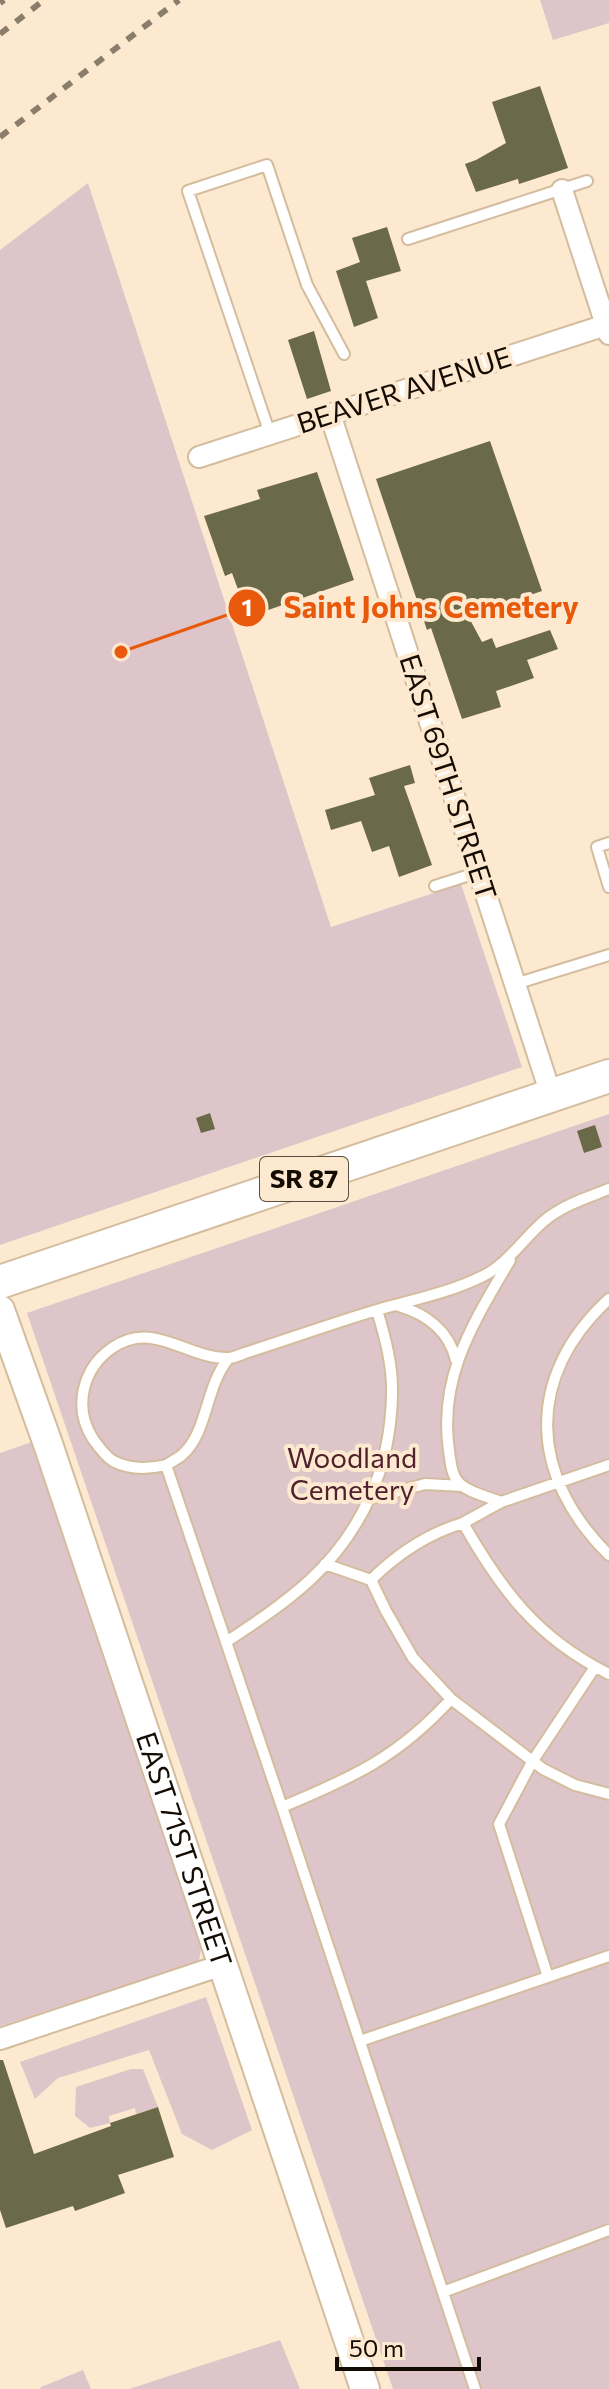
<svg xmlns="http://www.w3.org/2000/svg" width="609" height="2389" font-family="Commissioner,sans-serif">
	<style>
		.green { fill: #dec5c9 }
		.building { fill: #6a6948 }
		.lines { fill: none; stroke-linecap: round; stroke-linejoin: round }
		.lane-casing { stroke: #d4bc9e; stroke-width: 14 }
		.street-casing { stroke: #d4bc9e; stroke-width: 24 }
		.secondary-casing { stroke: #d4bc9e; stroke-width: 32 }
		.primary-casing { stroke: #d4bc9e; stroke-width: 36 }
		.lane { stroke: #fff; stroke-width: 10 }
		.street { stroke: #fff; stroke-width: 20 }
		.secondary { stroke: #fff; stroke-width: 28 }
		.primary { stroke: #fff; stroke-width: 32 }
		.rail { stroke: #8b7d6b; stroke-width: 6; stroke-dasharray: 10 10; stroke-linecap: butt }
		.labels { text-anchor: middle; stroke-width: 8; stroke-linejoin: round; paint-order: stroke }
		.shield { fill: #fde9d0; stroke: #5a4e40; stroke-width: 2 }
		.shield-label { font-size: 26px; font-weight: bold; fill: #140c03 }
		.street-label { font-size: 28px; fill: #140c03; stroke: #fde9d0 }
		.park-label { font-size: 28px; fill: #50212d; stroke: #fde9d0 }
		.leader { fill: none; stroke: #e8590c; stroke-width: 3 }
		.callout-dot { fill: #e8590c; stroke: #fde9d0; stroke-width: 3 }
		.mark-label { font-size: 24px; text-anchor: middle; font-weight: bold; fill: #fff }
		.callout-label { font-size: 30px; text-anchor: middle; font-weight: bold; fill: #e8590c; stroke: #fde9d0; stroke-width: 8; stroke-linejoin: round; paint-order: stroke }
	</style>
	<rect width="100%" height="100%" fill="#fde9d0"/>
	<path class="green" d="M540,0H609V23L553,40Z
		M88,183L331,927L461,884L522,1067L0,1245V250Z
		M609,1114V2389H393L27,1313Z
		M32,1442L201,1949L199,1961L0,2026V1453Z
		M206,1997L252,2130L212,2150L182,2134L149,2050L58,2078L35,2099L20,2062Z
		M131,2069H143L158,2107L136,2114L135,2108L109,2116L110,2123L90,2128L75,2116L76,2087Z
		M280,2340L300,2389H129Z
		M83,2370L91,2389H40L41,2387Z"/>
	<path class="building" d="M540,86L568,168L519,184L518,179L476,192L465,164L476,160L506,143L492,102Z
		M387,227L401,271L366,281L378,318L354,327L336,271L360,262L352,238Z
		M314,331L331,391L307,399L288,340Z
		M490,441L542,591L468,616L482,642L492,638L496,648L550,630L558,649L527,660L534,678L496,691L501,707L462,719L431,628L427,630L376,479Z
		M317,472L354,580L248,617L232,573L225,576L204,516L260,499L257,490Z
		M410,765L415,783L404,786L432,865L399,877L389,846L372,852L361,821L331,830L325,810L375,795L369,778Z
		M210,1113L215,1129L201,1133L196,1118Z
		M595,1125L602,1147L584,1153L577,1131Z
		M0,2060H3L34,2154L111,2126L110,2123L158,2107L174,2157L118,2175L125,2193L75,2211L73,2206L6,2228L0,2210Z"/>
	<g class="lines">
		<g class="lane-casing">
			<path id="lane" d="M408,239L587,181
				M270,434L188,191L267,165L307,285L344,354
				M609,843L597,847L609,887
				M435,886L479,872
				M515,984L609,955
				M609,1299C524,1377 529,1476 609,1555
				M399,1306C426,1314 449,1331 456,1360
				M166,1465C171,1462 177,1459 182,1455C208,1433 205,1386 229,1358
				M609,1465L501,1502L463,1523C502,1591 537,1638 609,1674
				M369,1499L425,1484L463,1486
				M501,1502C488,1497 471,1493 461,1485C451,1476 451,1463 449,1451C438,1376 474,1322 510,1260
				M463,1523C427,1534 397,1554 371,1580L386,1611L413,1658L451,1699L543,1769L575,1785L609,1794
				M325,1564L371,1580
				M226,1642C255,1623 285,1603 310,1580C363,1531 391,1466 392,1394C393,1366 385,1337 377,1310
				M282,1807C354,1777 398,1757 451,1699
				M548,1977L499,1824L532,1762L595,1667
				M360,2041L609,1956
				M443,2292L609,2230
				M475,2389L282,1807L166,1465C149,1469 130,1470 113,1461C105,1456 98,1446 93,1439C73,1408 82,1369 112,1348C153,1319 187,1359 228,1358C233,1358 240,1355 245,1353C289,1339 333,1323 377,1310C412,1300 448,1293 481,1277C507,1265 523,1239 544,1221C563,1205 586,1198 609,1189"/>
		</g>
		<g class="street-casing">
			<path id="street" d="M562,190L609,334
				M330,414L551,1095
				M199,457L609,324
				M0,2039L222,1965"/>
		</g>
		<g class="secondary-casing">
			<g id="secondary">
				<path id="s1" d="M0,1310L48,1444L365,2389"/>
			</g>
		</g>
		<g class="primary-casing">
			<path id="primary" d="M0,1282L609,1076"/>
		</g>
		<use href="#lane" class="lane"/>
		<use href="#street" class="street"/>
		<use href="#secondary" class="secondary"/>
		<use href="#primary" class="primary"/>
		<path class="rail" d="M0,3L4,0
			M0,34L44,0
			M0,137L179,0"/>
	</g>
	<g class="labels">
		<rect class="shield" x="260" y="1157" width="88" height="44" rx="6"/>
		<g class="shield-label">
			<text x="304" y="1188">SR 87</text>
		</g>
		<g class="street-label">
			<text transform="translate(404 390) rotate(-18)" y="10">BEAVER AVENUE</text>
			<text transform="translate(448 777) rotate(72)" y="10">EAST 69TH STREET</text>
			<text dy="10" stroke="none"><textPath href="#s1" startOffset="570">EAST 71ST STREET</textPath></text>
		</g>
		<g class="park-label">
			<text x="352" y="1468">Woodland<tspan x="352" dy="32">Cemetery</tspan></text>
		</g>
	</g>
	<path class="leader" d="M121 652L247 608"/>
	<g class="callout-dot">
		<circle cx="121" cy="652" r="8"/>
		<circle cx="247" cy="608" r="20"/>
	</g>
	<g class="mark-label">
		<text x="247" y="616">1</text>
	</g>
	<g class="callout-label">
		<text x="431" y="618">Saint Johns Cemetery</text>
	</g>
	<path d="M337 2357v12h142v-12" fill="none" stroke="#140c03" stroke-width="4"/>
	<text x="349" y="2357" font-size="24" fill="#140c03" stroke="#fde9d0" stroke-width="6" paint-order="stroke">50 m</text>
</svg>
